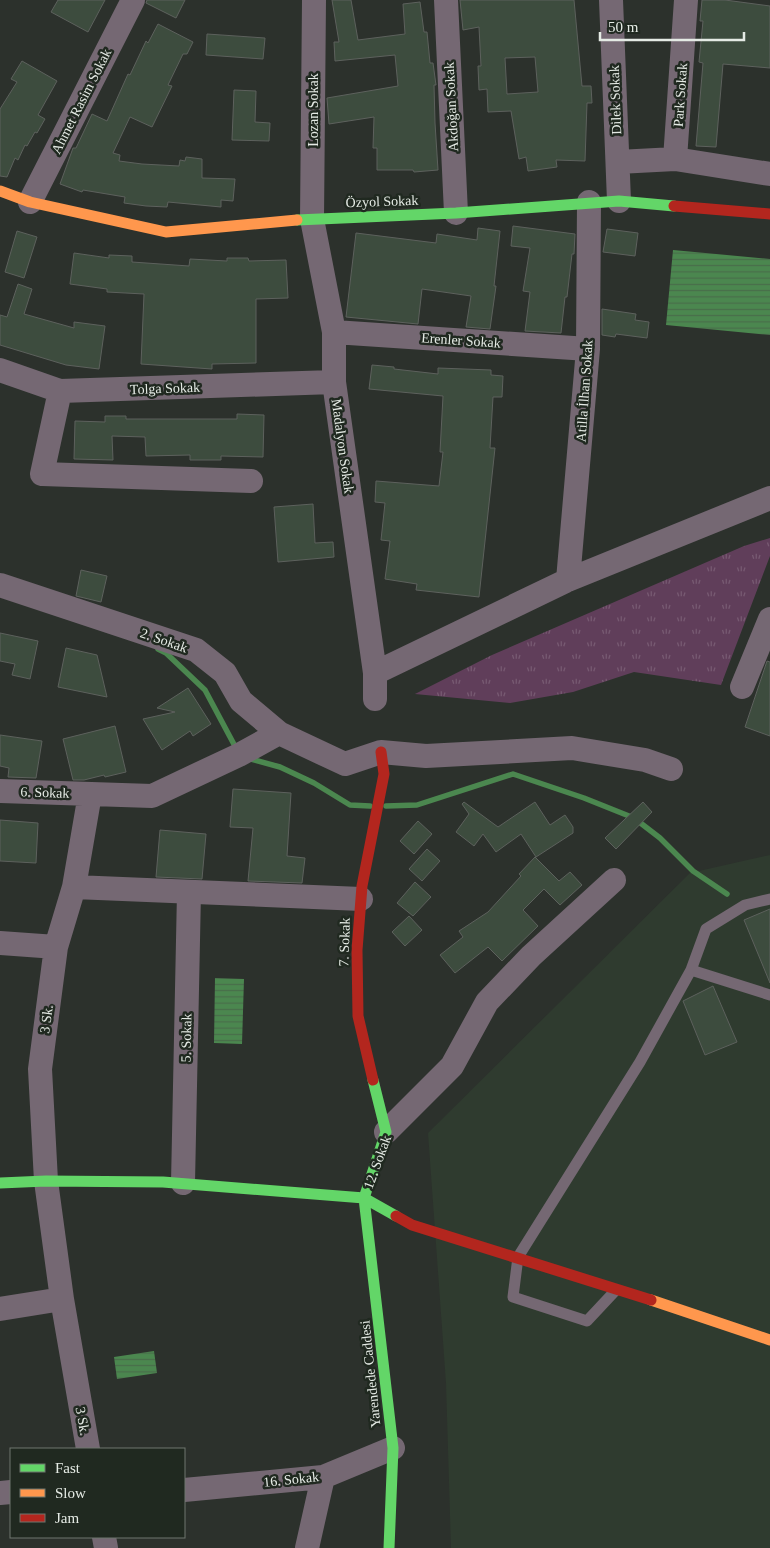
<svg xmlns="http://www.w3.org/2000/svg" width="770" height="1548" font-family="Georgia,serif">
	<style>
		.built { fill: #2f3b2f }
		.grass { fill: url(#grass-tufts) }
		.water { fill: url(#water-rules) }
		.lines { fill: none; stroke-linecap: round; stroke-linejoin: round }
		.stream { stroke: #4b874f; stroke-width: 5.5 }
		.building { fill: #3d4c3e; stroke: #5d615d; fill-rule: evenodd }
		.lane { stroke: #756873; stroke-width: 11 }
		.street { stroke: #756873; stroke-width: 24 }
		.fast { stroke: #63d668; stroke-width: 11 }
		.slow { stroke: #ff974d; stroke-width: 11 }
		.jam { stroke: #b3261e; stroke-width: 11 }
		.labels { text-anchor: middle; stroke-width: 5; stroke-linejoin: round; paint-order: stroke }
		.street-label { font-size: 14px; fill: #e5ebe5; stroke: #202920 }
	</style>
	<defs>
		<pattern id="grass-tufts" width="24" height="20" patternUnits="userSpaceOnUse" patternTransform="scale(1.25)"><rect width="24" height="20" fill="#603e5a"/><path d="M3 7l-1-3M5 7V3M7 7l1-3M15 17l-1-3M17 17v-4M19 17l1-3" fill="none" stroke="#775a72"/></pattern>
		<pattern id="water-rules" width="6" height="5" patternUnits="userSpaceOnUse" patternTransform="scale(1.25)"><rect width="6" height="5" fill="#4b874f"/><path d="M0 2.5h6" fill="none" stroke="#496d4b"/></pattern>
	</defs>
	<rect width="100%" height="100%" fill="#2c312c"/>
	<path class="built" d="M770,855V1548H451L446,1383L428,1133L690,873Z"/>
	<path class="grass" d="M770,538V556L721,685L634,672L573,692L510,703L415,694L492,655L744,546Z"/>
	<path class="water" d="M673,250L770,259V335L666,325Z
		M215,978L244,979L242,1044L214,1043Z
		M154,1351L157,1373L117,1379L114,1357Z"/>
	<g class="lines">
		<path class="stream" d="M158,649L166,653L205,690L237,750
			M247,758L280,767L314,783L350,805L370,806
			M386,806L417,805L513,774L584,798L634,818L660,838L693,871L727,894"/>
	</g>
	<path class="building" d="M58,0H105L88,32L51,12Z
		M147,0H185L176,18L146,3Z
		M332,0H351L358,40L405,34L403,4L420,2L424,32H427L430,63H433L436,85H434L435,123L438,170L414,172L413,170H377V148H373L374,117L329,124L327,98L398,86L395,55L335,61L334,42H339Z
		M460,0H574L582,86H591L592,103H587L585,161L556,160L557,167L528,171L526,157L519,159L511,111L488,112L487,89L479,90L478,66H481L479,27L463,30ZM535,57L538,92L507,94L505,58Z
		M702,0H725L770,6V68L723,64L716,147L696,146L703,63L699,62L703,21H700Z
		M158,24L193,42L187,54H183L168,85L172,86L152,127L130,117L113,153L120,155L119,161L142,164L179,166L180,160L185,161L186,157L202,159V178L235,179L233,201L221,200V207L168,202L167,207L146,206L124,203L125,197L83,190L82,192L60,184L73,148H76L92,114L107,121L128,74L130,75L146,41L148,43Z
		M207,34L265,38L263,59L206,55Z
		M22,61L57,81L38,115L45,119L37,133L35,132L27,146L25,145L18,160L15,158L7,177L0,176V109L17,82L11,79Z
		M234,90L256,91L255,122L270,123L269,141L232,140Z
		M513,226L575,234L574,254H572L567,297H565L561,333L525,331L530,292L523,291L530,248L511,246Z
		M478,228L500,231L494,286H496L490,329L466,327L471,296L422,289L418,324L346,317L356,233L436,243L437,234L477,240Z
		M607,229L638,233L635,256L603,252Z
		M17,231L37,237L24,278L5,272Z
		M74,253L109,258V255L132,256V262L189,266L190,259L227,261V258H248L249,261L286,260L288,298L256,299V363L212,364V369L141,364L144,294L107,292V289L70,284Z
		M18,284L32,289L24,314L74,328V322L105,326L99,369L66,365L0,345V315L7,317Z
		M602,309L636,314L635,320L649,322L647,338L616,334L615,337L602,335Z
		M372,365L394,367V369L438,374V368L491,370V375L503,376L502,397H493L490,448H495L479,597L416,590L417,584L385,579L390,541L381,540L385,503L375,502L376,481L439,486L443,452H440L443,396L369,389Z
		M237,414L264,415L263,457L221,456V460H190V455L146,456L145,437L112,436L113,460L74,459L75,421L105,422V416H126V419H237Z
		M313,504L315,543L333,542L334,557L278,562L274,507Z
		M81,570L107,576L101,602L76,596Z
		M0,633L38,641L30,679L12,675L15,664L0,661Z
		M66,648L97,655L107,697L58,687Z
		M767,661L770,662V736L745,727Z
		M188,688L211,724L193,736L190,731L162,750L143,719L175,712L157,708Z
		M115,726L126,772L105,777L104,775L84,780H73L63,739Z
		M0,735L42,741L36,778L8,777L9,768L0,766Z
		M233,789L291,793L287,856L305,858L302,883L248,881L253,828L230,827Z
		M464,802L498,827L535,802L550,825L565,815L573,827V833L536,857L521,834L496,852L483,834L474,846L456,832L469,814L462,804Z
		M643,802L652,812L616,849L605,838Z
		M0,820L38,823L36,863L0,861Z
		M418,821L432,834L414,854L400,841Z
		M160,830L206,834L202,879L156,877Z
		M427,849L440,861L422,881L409,869Z
		M535,857L559,881L570,872L582,885L560,905L544,889L523,910L538,926L502,961L488,947L455,973L440,955L463,937L459,931L488,912L521,876L519,874Z
		M415,882L431,897L413,916L397,903Z
		M770,909V983L744,920Z
		M409,916L422,930L405,946L392,932Z
		M713,986L737,1042L705,1055L683,1001Z"/>
	<g class="lines">
		<path class="lane" d="M691,970L770,995
			M616,1290L587,1321L513,1297L518,1257L640,1062L691,970L706,929L745,905L770,899"/>
		<path class="street" d="M314,0L312,219L334,332V382L375,673V699
			M446,0L456,213
			M611,0L619,201
			M675,159L686,0
			M618,162L675,159L770,174
			M30,202L133,0
			M334,332L588,349
			M0,370L60,391L334,382
			M60,391L42,474L251,481
			M568,580L588,349L589,202
			M0,585L196,650L225,673L241,701L279,733L345,764L381,752L426,756L572,748L645,760L671,769
			M375,673L568,580L770,498
			M742,687L770,619
			M0,791L152,796L239,755L279,733
			M74,887L361,899
			M0,943L56,947
			M386,1132L452,1066L487,1002L531,956L614,880
			M183,1183L189,892
			M0,1309L62,1299
			M88,1449L62,1299L46,1181L40,1069L56,947L74,887L90,794
			M184,1490L323,1477L393,1448
			M0,1493L11,1492
			M104,1537L106,1548
			M307,1548L323,1477"/>
		<path class="fast" d="M297,220L456,213L619,201L674,206
			M373,1080L386,1132L364,1198L393,1448L389,1548
			M0,1183L46,1181L163,1182L364,1198L396,1216"/>
		<path class="slow" d="M0,191L30,202L166,232L297,220
			M651,1300L770,1340"/>
		<path class="jam" d="M674,206L770,214
			M373,1080L358,1016L357,950L362,886L384,774L381,752
			M396,1216L412,1225L651,1300"/>
	</g>
	<g class="labels">
		<g class="street-label">
			<text transform="translate(680 95) rotate(-86)" y="5">Park Sokak</text>
			<text transform="translate(615 100) rotate(-92)" y="5">Dilek Sokak</text>
			<text transform="translate(81 101) rotate(-63)" y="5">Ahmet Rasim Sokak</text>
			<text transform="translate(451 107) rotate(-93)" y="5">Akdoğan Sokak</text>
			<text transform="translate(313 110) rotate(-90)" y="5">Lozan Sokak</text>
			<text transform="translate(382 201) rotate(-2)" y="5">Özyol Sokak</text>
			<text transform="translate(461 340) rotate(4)" y="5">Erenler Sokak</text>
			<text transform="translate(165 388) rotate(-2)" y="5">Tolga Sokak</text>
			<text transform="translate(584 391) rotate(-86)" y="5">Atilla İlhan Sokak</text>
			<text transform="translate(343 446) rotate(82)" y="5">Madalyon Sokak</text>
			<text transform="translate(164 640) rotate(19)" y="5">2. Sokak</text>
			<text transform="translate(45 792) rotate(2)" y="5">6. Sokak</text>
			<text transform="translate(344 942) rotate(-88)" y="5">7. Sokak</text>
			<text transform="translate(46 1019) rotate(-82)" y="5">3 Sk.</text>
			<text transform="translate(186 1038) rotate(-89)" y="5">5. Sokak</text>
			<text transform="translate(377 1162) rotate(-70)" y="5">12. Sokak</text>
			<text transform="translate(370 1374) rotate(-96)" y="5">Yarendede Caddesi</text>
			<text transform="translate(83 1421) rotate(80)" y="5">3 Sk.</text>
			<text transform="translate(291 1479) rotate(-6)" y="5">16. Sokak</text>
		</g>
	</g>
	<rect x="10" y="1448" width="175" height="90" fill="#202920" stroke="#6f776f"/>
	<rect x="20" y="1464" width="25" height="8" fill="#63d668" stroke="#6f776f"/>
	<text x="55" y="1473" font-size="15" fill="#e5ebe5">Fast</text>
	<rect x="20" y="1489" width="25" height="8" fill="#ff974d" stroke="#6f776f"/>
	<text x="55" y="1498" font-size="15" fill="#e5ebe5">Slow</text>
	<rect x="20" y="1514" width="25" height="8" fill="#b3261e" stroke="#6f776f"/>
	<text x="55" y="1523" font-size="15" fill="#e5ebe5">Jam</text>
	<path d="M600 32v8h144v-8" fill="none" stroke="#e5ebe5" stroke-width="2.5"/>
	<text x="608" y="32" font-size="15" fill="#e5ebe5" stroke="#202920" stroke-width="4" paint-order="stroke">50 m</text>
</svg>
